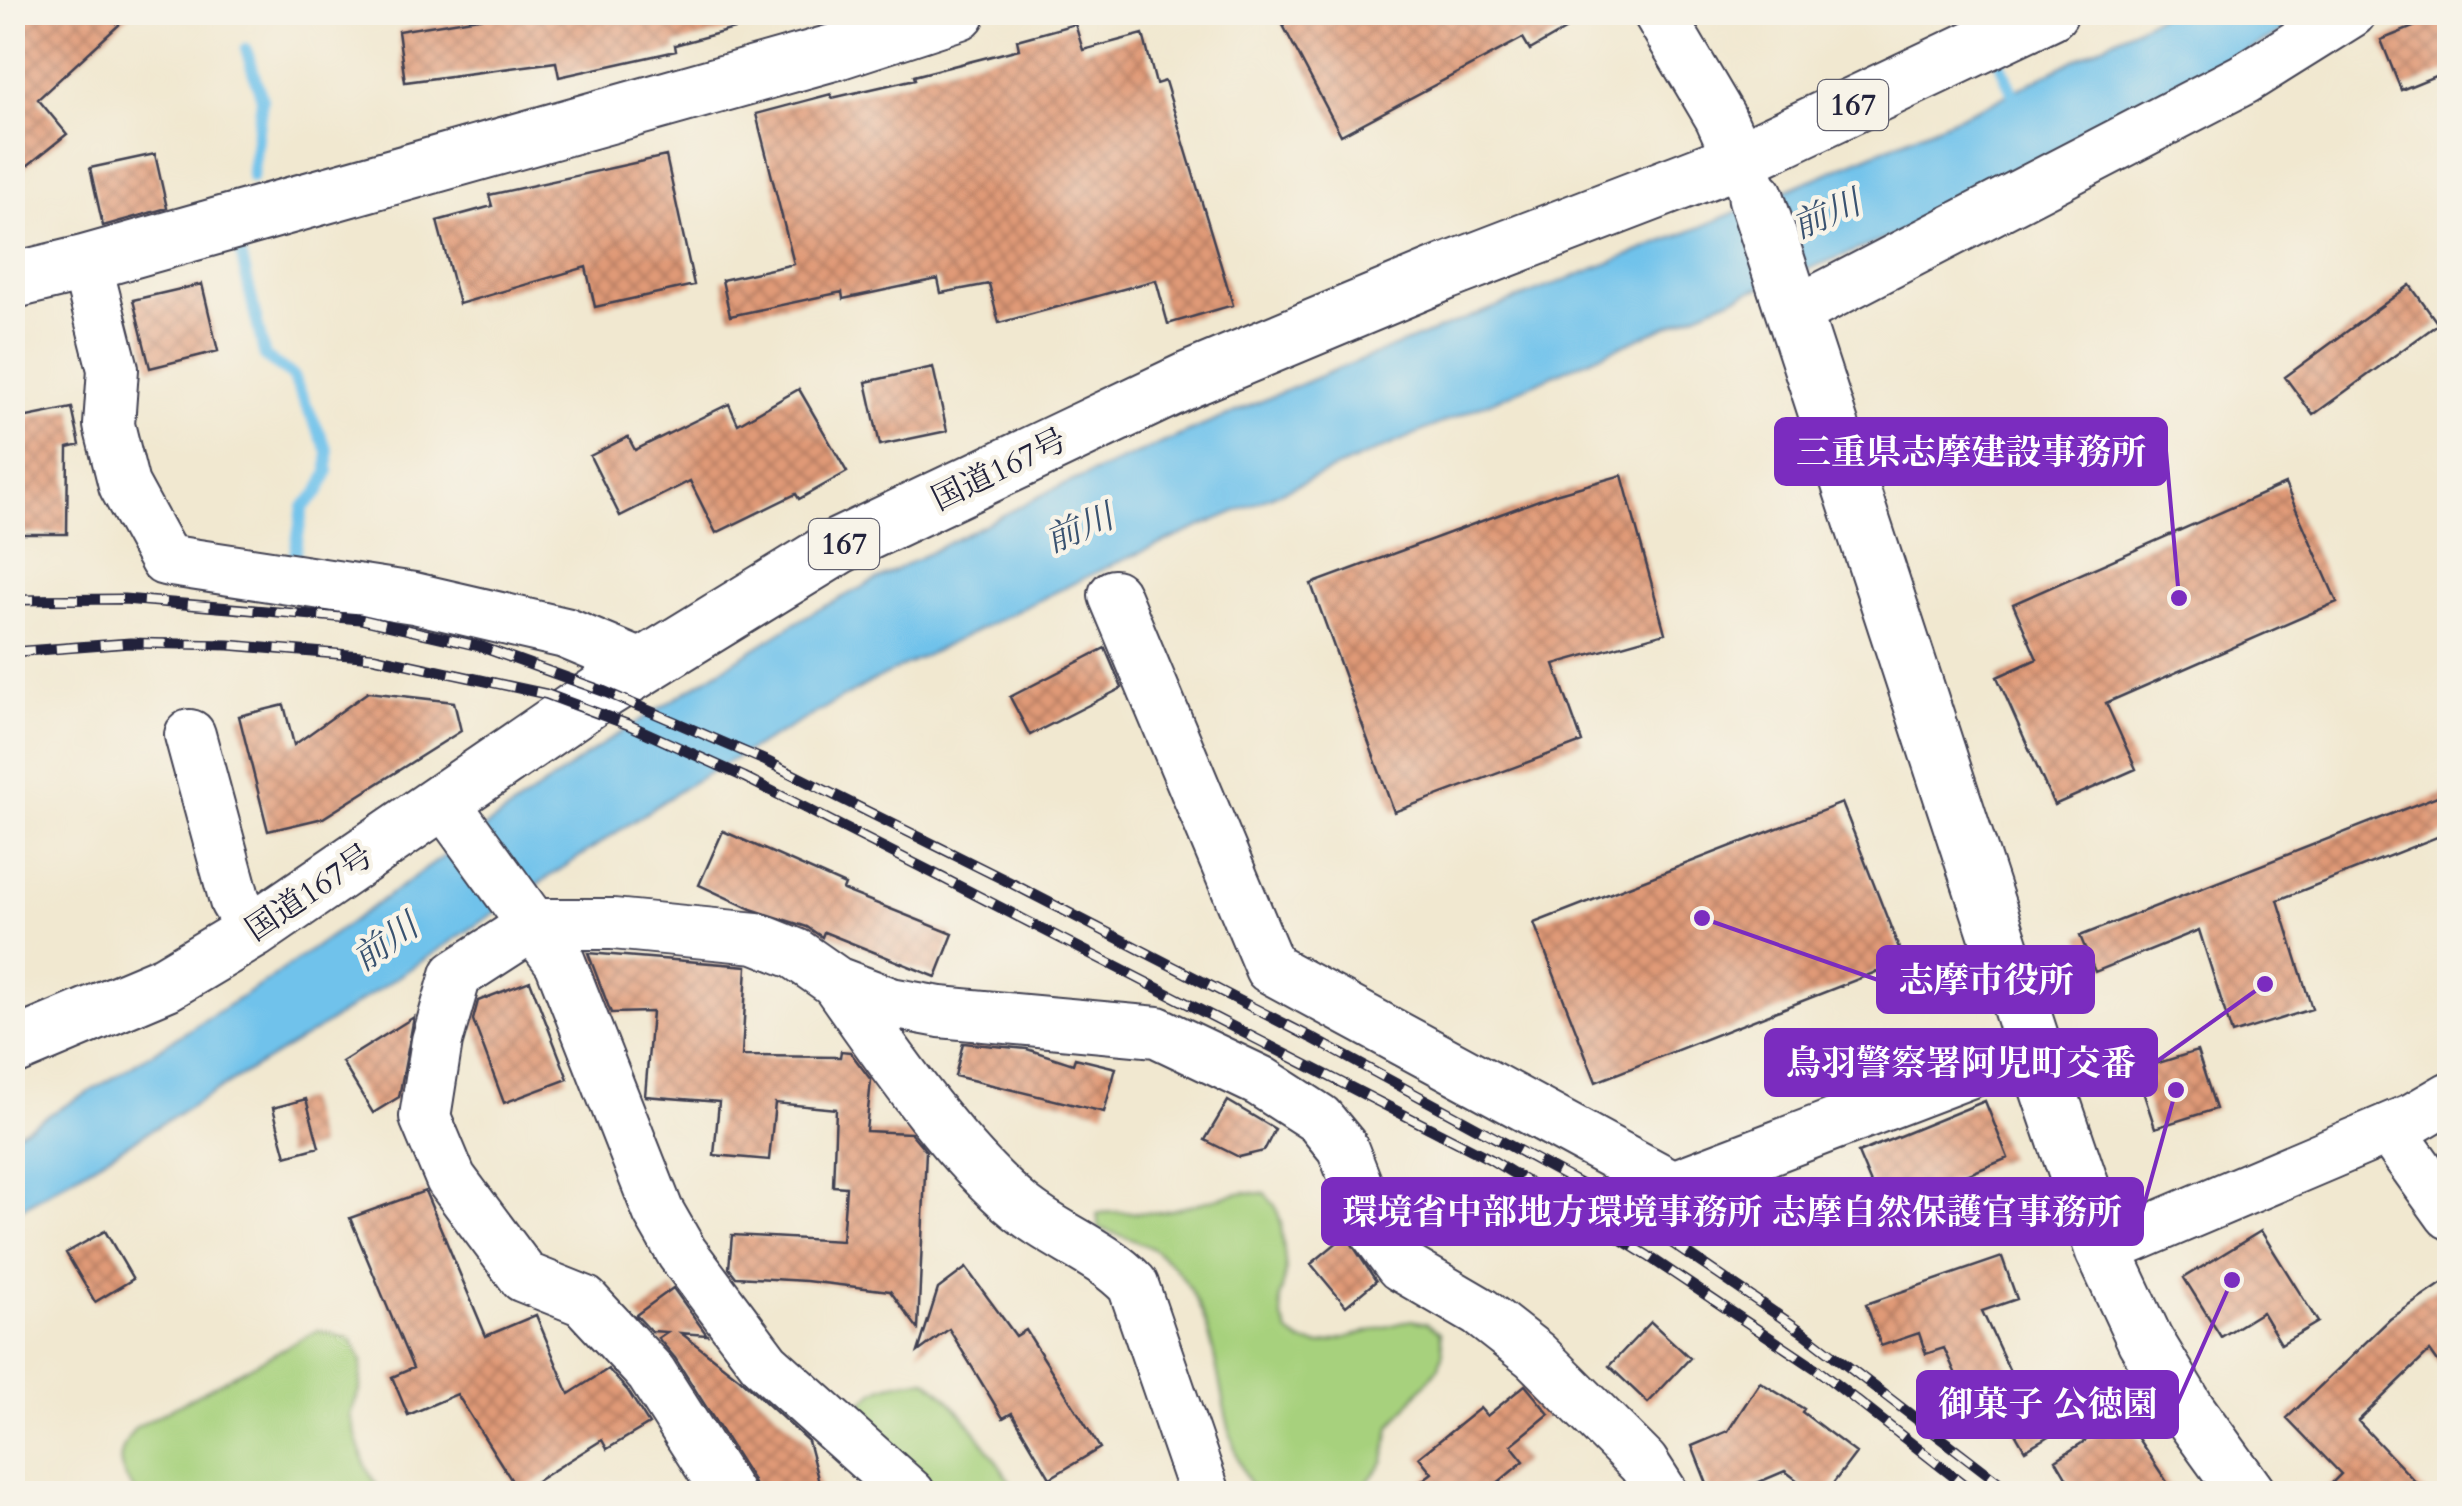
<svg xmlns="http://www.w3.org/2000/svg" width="2462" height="1506" font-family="Cardo,'Noto Serif JP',serif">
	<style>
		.grass { fill: #a7d17d; stroke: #647a5c; stroke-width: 2.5 }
		.water { fill: #6fc2eb; stroke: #487293; stroke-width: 2.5 }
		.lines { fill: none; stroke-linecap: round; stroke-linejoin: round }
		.stream { stroke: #6fc2eb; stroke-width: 12 }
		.building { fill: url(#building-cross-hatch) }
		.minor-casing { stroke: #414051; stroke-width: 54 }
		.tertiary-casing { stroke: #414051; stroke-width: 59 }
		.trunk-casing { stroke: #414051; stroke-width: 59 }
		.minor { stroke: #fff; stroke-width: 50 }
		.tertiary { stroke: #fff; stroke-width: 55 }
		.trunk { stroke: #fff; stroke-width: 55 }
		.rail-casing { stroke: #22223b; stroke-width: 11 }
		.rail { stroke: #f7f3e8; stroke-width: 8; stroke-dasharray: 22; stroke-linecap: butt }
		.labels { text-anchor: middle; stroke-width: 9; stroke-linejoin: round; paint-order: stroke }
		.shield { fill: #f7f3e8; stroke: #62616f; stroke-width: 2.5 }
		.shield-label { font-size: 30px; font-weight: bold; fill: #22223b }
		.street-label { font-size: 32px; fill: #22223b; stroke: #f7f3e8 }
		.water-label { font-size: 35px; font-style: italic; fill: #395270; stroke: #f7f3e8 }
		.leader { fill: none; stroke: #7b2cbf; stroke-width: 4 }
		.callout-dot { fill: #7b2cbf; stroke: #f7f3e8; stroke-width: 4 }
		.callout { fill: #7b2cbf; stroke: #7b2cbf; stroke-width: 4 }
		.callout-label { font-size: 35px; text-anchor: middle; font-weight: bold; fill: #fff }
	</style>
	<defs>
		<pattern id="building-cross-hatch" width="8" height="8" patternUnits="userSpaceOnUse" patternTransform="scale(2.5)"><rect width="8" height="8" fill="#e09a77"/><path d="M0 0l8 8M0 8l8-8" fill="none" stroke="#b57d63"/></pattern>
	</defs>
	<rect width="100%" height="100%" fill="#f7f3e8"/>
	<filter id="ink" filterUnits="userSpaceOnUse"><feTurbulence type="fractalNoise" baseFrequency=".01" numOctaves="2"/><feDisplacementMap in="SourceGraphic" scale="20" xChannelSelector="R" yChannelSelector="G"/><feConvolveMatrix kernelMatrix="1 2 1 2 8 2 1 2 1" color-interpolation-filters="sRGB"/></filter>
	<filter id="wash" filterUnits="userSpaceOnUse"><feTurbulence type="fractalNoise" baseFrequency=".0048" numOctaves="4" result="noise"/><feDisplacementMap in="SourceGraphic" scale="40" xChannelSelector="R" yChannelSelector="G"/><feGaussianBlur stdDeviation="2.25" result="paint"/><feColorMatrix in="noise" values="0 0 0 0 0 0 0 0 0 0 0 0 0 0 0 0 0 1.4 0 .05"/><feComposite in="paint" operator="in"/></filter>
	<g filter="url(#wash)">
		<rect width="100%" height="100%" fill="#f1e8d0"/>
		<path class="grass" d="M1245,1192L1265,1194L1276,1207L1281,1223L1286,1271L1280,1298L1282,1317L1289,1333L1302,1342L1319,1345L1411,1320L1426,1323L1440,1332L1443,1351L1439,1367L1390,1427L1384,1461L1359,1493H1255C1207,1420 1233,1309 1157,1252C1142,1241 1117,1235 1099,1228L1097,1214C1113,1209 1140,1215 1160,1212C1188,1208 1216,1197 1245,1192Z
			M318,1330L352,1339L362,1362L360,1389L350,1415L365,1465L381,1493H136C116,1467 115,1455 135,1428Z
			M927,1380C965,1410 991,1454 1018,1493H942L901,1467L854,1420C866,1385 893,1382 927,1380Z"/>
		<path class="water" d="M2165,13H2319L1891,237L1725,301L1109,566L871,682L691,783L317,1030L13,1213L12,1136L98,1087L267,981L609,740L808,615L1052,490L1325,374L1701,227L1991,103Z"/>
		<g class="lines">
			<path class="stream" d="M246,49L262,99L252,177
				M1996,52L2018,108
				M241,254L265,357L292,375L328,451V472L318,493L303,507L294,560"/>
		</g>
		<g id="blocks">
			<path class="building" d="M12,12H133L38,99L67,134L12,178Z
				M516,12H755L756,23L675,45L676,51L559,77L556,62L405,82L398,31Z
				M1276,12H1596L1530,50L1523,38L1341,135Z
				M2450,12V70L2401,90L2381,40Z
				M1075,24L1083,50L1143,34L1156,84L1165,81L1233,305L1168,324L1156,280L999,323L989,284L941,293L938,279L843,299L842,292L730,316L722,280L794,264L756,114L831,94L832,98L915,79L914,76L1019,49L1017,40Z
				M155,154L167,208L103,226L90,168Z
				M666,156L694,285L595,307L586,267L459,304L437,221L492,206L489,195Z
				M202,284L218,351L150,368L133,300Z
				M2410,285L2438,324L2313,415L2285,377Z
				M933,367L947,431L880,445L866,382Z
				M799,389L847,472L799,499L796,494L716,533L690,481L620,516L590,456L628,437L635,450L729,404L738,424Z
				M72,408L80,445L68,448L67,534H12V420Z
				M1622,475L1665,633L1554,664L1582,742L1394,812L1311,584L1555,494Z
				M2285,484L2337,602L2106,703L2136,769L2054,805L1997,677L2037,659L2013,604Z
				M1105,648L1122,688L1030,735L1010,697Z
				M368,692L454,702L461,731L323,818L268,831L239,716L284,705L294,745Z
				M2450,791V832L2278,900L2312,1009L2232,1034L2199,930L2095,972L2080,936Z
				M1842,803L1904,961L1596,1082L1534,923Z
				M723,831L845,885L843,890L953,934L936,977L824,932L822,937L807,927L751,909L699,885Z
				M588,953L747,966L742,1056L840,1057L841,1051L850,1052L871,1080L866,1131L911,1133L926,1151L918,1329L890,1291L806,1281L736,1277L729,1268L732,1235L842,1241L846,1187L833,1186L836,1109L775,1103L769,1160L714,1155L719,1102L645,1096L652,1012L611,1013Z
				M530,981L568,1079L504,1103L473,1020L478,1001Z
				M414,1017L399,1097L373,1113L342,1062Z
				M963,1043L1027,1049L1073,1064L1075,1058L1116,1068L1104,1112L955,1076Z
				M2197,1051L2216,1109L2155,1128L2136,1070Z
				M306,1099L319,1147L286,1156L273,1108Z
				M1228,1101L1275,1129L1264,1151L1239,1157L1205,1140Z
				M1985,1101L2008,1158L1882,1210L1858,1153Z
				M425,1191L486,1336L536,1315L569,1394L608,1369L628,1391L649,1424L607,1449L602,1440L519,1492L457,1394L408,1415L392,1377L413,1368L350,1218Z
				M105,1231L133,1279L95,1302L66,1253Z
				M2261,1231L2318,1322L2281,1344L2262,1312L2221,1337L2184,1278Z
				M1346,1235L1376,1281L1346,1306L1311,1264Z
				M2002,1257L2017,1299L1982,1311L2019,1391L1973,1412L1944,1348L1926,1354L1919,1333L1881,1346L1866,1304Z
				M966,1268L1016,1336L1026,1330L1100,1448L1050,1478L1012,1413L1003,1418L949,1329L918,1352L938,1289Z
				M2450,1278V1379L2430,1351L2358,1421L2427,1494H2321L2341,1474L2287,1418L2390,1319Z
				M673,1288L707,1335L681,1333L739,1378L808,1441L822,1494H758L752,1479L675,1358L658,1338L667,1332L651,1331L636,1315Z
				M1651,1322L1690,1358L1648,1403L1609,1366Z
				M1760,1382L1804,1409L1802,1412L1856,1453L1825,1494H1815L1785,1471L1731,1494H1711L1692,1446L1728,1431Z
				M1525,1385L1549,1414L1511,1445L1524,1461L1484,1494H1404L1432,1473L1419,1457L1480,1408L1487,1416Z
				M2052,1393L2070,1423L2025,1450L2007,1419Z
				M2123,1416L2175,1494H2076L2056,1460Z"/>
		</g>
	</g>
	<g filter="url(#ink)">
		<use href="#blocks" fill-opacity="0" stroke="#414051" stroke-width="2.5"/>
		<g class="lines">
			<g class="minor-casing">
				<path id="minor" d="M1658,12L1720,117L1756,197
					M86,263L113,369L109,425L124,485L165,560L414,598L565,633L644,666
					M1795,312L2244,79L2351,12
					M1114,595L1270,968L1673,1186L2034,1048
					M190,735L235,901L253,931
					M443,801L560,962L658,1211L682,1253L765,1364L910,1494
					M836,982C887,1054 953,1152 1020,1207C1056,1237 1101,1251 1133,1285L1205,1494
					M2389,1129L2450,1214
					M2103,1250L2414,1118L2450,1097
					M728,1494L651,1373L584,1301L524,1277L451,1179L425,1117L437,1041L456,975L535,924H613L756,938L796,954L836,982L891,1003L940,1012L1157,1032L1260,1081L1319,1119L1342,1147L1375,1231L1401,1266L1480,1312L1535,1355L1643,1463L1663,1494"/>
			</g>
			<g class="tertiary-casing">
				<path id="tertiary" d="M1756,197L2034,1048L2103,1250L2145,1340L2188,1411L2248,1494
					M12,281L86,263L835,52L958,12"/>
			</g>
			<g class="trunk-casing">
				<path id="trunk" d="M12,1048L166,983L253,931L603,691L839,546L1188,380L1446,272L1740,159L2050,12"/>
			</g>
			<use href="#minor" class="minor"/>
			<use href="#tertiary" class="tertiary"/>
			<use href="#trunk" class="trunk"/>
			<g class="rail-casing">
				<path id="rail" d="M12,600L124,599L360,619L479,646L603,691L766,761L1011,883L1312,1038L1606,1198L1803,1332L2014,1494
					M12,652L130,643L229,645L374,657L546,694L629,725L744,777L941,877L1490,1159L1648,1256L1815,1368L1976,1494"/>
			</g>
			<use href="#rail" class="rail"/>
		</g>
	</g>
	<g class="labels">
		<g class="shield">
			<rect x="1818" y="80" width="70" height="50" rx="8"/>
			<rect x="809" y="519" width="70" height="50" rx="8"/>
		</g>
		<g class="shield-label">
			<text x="1853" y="115">167</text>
			<text x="844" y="554">167</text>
		</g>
		<g class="street-label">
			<text transform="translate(999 469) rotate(-26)" y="11">国道167号</text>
			<text transform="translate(309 892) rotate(-34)" y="11">国道167号</text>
		</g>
		<g class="water-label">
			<text transform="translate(1826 214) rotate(-23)" y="12">前川</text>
			<text transform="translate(1079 528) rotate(-23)" y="12">前川</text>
			<text transform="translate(385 942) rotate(-35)" y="12">前川</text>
		</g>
	</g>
	<path class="leader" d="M2179 598L2166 451M1702 918L1878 980M2265 984L2156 1062M2176 1090L2142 1212M2232 1280L2177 1404"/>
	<g class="callout-dot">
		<circle cx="2179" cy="598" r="10"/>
		<circle cx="1702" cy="918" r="10"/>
		<circle cx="2265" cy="984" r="10"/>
		<circle cx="2176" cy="1090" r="10"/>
		<circle cx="2232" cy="1280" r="10"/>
	</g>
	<g class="callout">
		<rect x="1776" y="419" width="390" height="65" rx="10"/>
		<rect x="1878" y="947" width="215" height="65" rx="10"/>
		<rect x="1766" y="1030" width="390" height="65" rx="10"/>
		<rect x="1323" y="1179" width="819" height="65" rx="10"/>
		<rect x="1918" y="1372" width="259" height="65" rx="10"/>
	</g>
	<g class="callout-label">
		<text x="1971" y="464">三重県志摩建設事務所</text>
		<text x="1986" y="992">志摩市役所</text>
		<text x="1961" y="1075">鳥羽警察署阿児町交番</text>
		<text x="1732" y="1224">環境省中部地方環境事務所 志摩自然保護官事務所</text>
		<text x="2048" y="1416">御菓子 公徳園</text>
	</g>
	<rect width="2462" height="1506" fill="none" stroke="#f7f3e8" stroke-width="50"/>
</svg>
